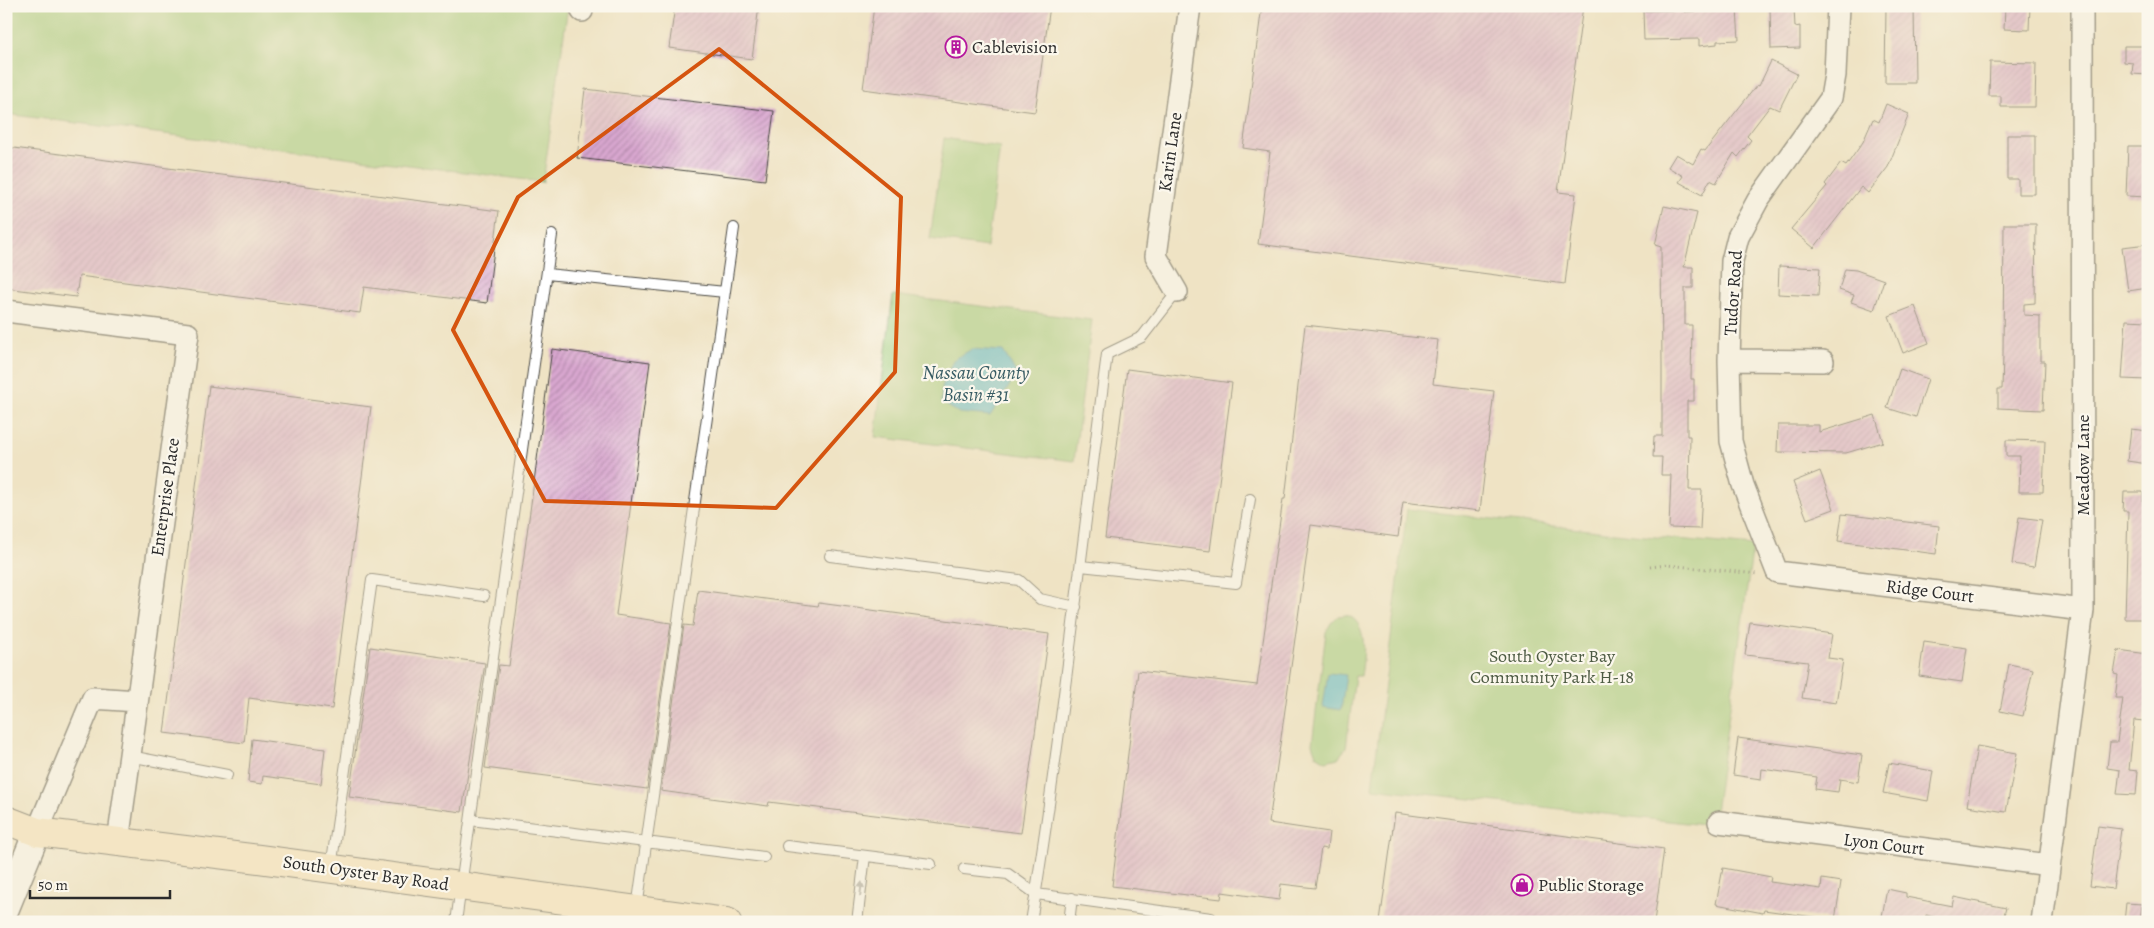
<svg xmlns="http://www.w3.org/2000/svg" width="2154" height="928" font-family="Alegreya,serif">
	<style>
		.green { fill: #9ccc7b; stroke: #647c53 }
		.water { fill: #4fb7cd; stroke: #3d717c }
		.building { fill: url(#building-hatch) }
		.lines { fill: none; stroke-linecap: round; stroke-linejoin: round }
		.service-casing { stroke: #484742; stroke-width: 12 }
		.minor-casing { stroke: #484742; stroke-width: 24 }
		.tertiary-casing { stroke: #484742; stroke-width: 29 }
		.secondary-casing { stroke: #484742; stroke-width: 30 }
		.path { stroke: #484742; stroke-width: 3; stroke-dasharray: 1 4; stroke-linecap: butt }
		.service { stroke: #fff; stroke-width: 10 }
		.minor { stroke: #fff; stroke-width: 21 }
		.tertiary { stroke: #fff; stroke-width: 26 }
		.secondary { stroke: #fae7c3; stroke-width: 28 }
		.oneway { fill: #a0a0a0 }
		.marked { fill: none; stroke: #d5540f; stroke-width: 4; stroke-linejoin: round }
		.labels { text-anchor: middle; stroke-width: 4.5; stroke-linejoin: round; paint-order: stroke }
		.poi-label { font-size: 18px; fill: #2b2b2b; stroke: #fbf7ec; text-anchor: start }
		.street-label { font-size: 18px; fill: #2b2b2b; stroke: #fbf7ec }
		.park-label { font-size: 18px; fill: #4d5b43; stroke: #fbf7ec }
		.water-label { font-size: 19px; font-style: italic; fill: #385c64; stroke: #fbf7ec }
	</style>
	<defs>
		<pattern id="building-hatch" width="6" height="6" patternUnits="userSpaceOnUse" patternTransform="scale(1.25)"><rect width="6" height="6" fill="#d9a7d0"/><path d="M-1 1l2-2M0 6l6-6M5 7l2-2" fill="none" stroke="#b088a9"/></pattern>
	</defs>
	<rect width="100%" height="100%" fill="#fbf7ec"/>
	<filter id="ink" filterUnits="userSpaceOnUse"><feTurbulence type="fractalNoise" baseFrequency=".02" numOctaves="2"/><feDisplacementMap in="SourceGraphic" scale="10" xChannelSelector="R" yChannelSelector="G"/><feConvolveMatrix kernelMatrix="1 2 1 2 8 2 1 2 1" color-interpolation-filters="sRGB"/></filter>
	<filter id="wash" filterUnits="userSpaceOnUse"><feTurbulence type="fractalNoise" baseFrequency=".0096" numOctaves="4" result="noise"/><feDisplacementMap in="SourceGraphic" scale="20" xChannelSelector="R" yChannelSelector="G"/><feGaussianBlur stdDeviation="1.12" result="paint"/><feColorMatrix in="noise" values="0 0 0 0 0 0 0 0 0 0 0 0 0 0 0 0 0 1.4 0 .05"/><feComposite in="paint" operator="in"/></filter>
	<g filter="url(#wash)">
		<rect width="100%" height="100%" fill="#efe3c4"/>
		<path class="green" d="M6,6H568L543,182L6,114Z
			M944,138L1000,147L987,247L930,239Z
			M893,295L1092,320L1074,461L875,437Z
			M1407,509L1623,534L1753,546L1713,826L1372,788Z
			M1346,615C1369,622 1364,656 1361,676H1355L1346,748L1338,758L1326,761L1316,755L1312,744L1326,632L1331,623L1338,616Z"/>
		<path class="water" d="M972,349L1003,351L1017,374L990,416L959,413L941,402L942,387L953,360Z
			M1328,673L1346,675L1341,710L1323,707Z"/>
		<g id="blocks">
			<path class="building" d="M675,6H759L752,59L669,48Z
				M874,6H1050L1035,112L863,89Z
				M1262,6H1583L1558,192L1576,194L1565,284L1258,244L1270,152L1243,148Z
				M1886,6H1914L1915,83H1885Z
				M2005,6H2030L2029,30L2004,29Z
				M1770,8H1794L1795,27L1800,26V48L1771,49Z
				M1737,9L1739,40L1717,41V44L1699,46V39L1644,40L1643,11L1684,10V12Z
				M2124,46H2148V75L2132,74L2133,63L2124,62Z
				M1771,61L1797,74L1779,110L1770,106L1747,136L1751,140L1738,157L1734,153L1716,183L1710,180L1702,195L1679,182L1683,176L1668,167L1676,154L1693,164L1701,149L1705,151L1757,85L1759,86Z
				M1990,62L2036,63L2035,107H2001V96H1989Z
				M585,89L774,111L765,180L577,158Z
				M1886,104L1909,114L1888,167L1868,193L1861,187L1814,248L1791,229L1827,186L1825,184L1841,163L1846,166L1863,142L1873,119L1879,122Z
				M2007,135H2035V194H2018V179H2007Z
				M2128,146H2148V197L2126,196Z
				M6,147L499,211L487,303L364,287L360,313L79,276L76,297L6,288Z
				M1664,206L1697,213L1684,267H1693V288H1685V325H1692L1691,379H1694V401H1687V436H1690L1689,490H1702L1700,529L1669,528L1671,475H1661L1662,457H1653L1654,436H1662V365L1661,247L1655,245Z
				M2004,224H2036L2035,303L2024,304V315L2040,316V361H2045L2043,410L1998,408V389H2002L2003,355Z
				M2148,244V288L2128,291L2122,247Z
				M1779,266L1820,268L1818,296L1778,294Z
				M1845,269L1856,270L1884,280L1874,310L1851,302L1854,295L1839,290Z
				M1915,306L1929,343L1903,353L1889,316Z
				M2126,320L2148,321L2147,380L2122,379Z
				M1305,325L1438,340L1433,384L1494,391L1480,511L1403,502L1398,537L1311,525L1269,823L1329,832L1327,849L1321,848L1315,888L1281,884L1279,900L1222,892L1221,899L1112,886L1138,671L1257,685L1283,499H1285Z
				M552,349L650,362L616,615L671,623L647,789L485,768L499,665L509,666Z
				M1127,369L1232,383L1210,551L1105,538Z
				M1900,369L1928,379L1916,417L1887,408Z
				M209,386L371,407L332,709L249,698L244,743L164,733Z
				M1875,415L1883,442L1846,453L1777,452L1778,425H1819V432Z
				M2131,429L2148,431V464L2127,461Z
				M2006,440L2045,441L2043,492H2019L2020,456H2006Z
				M1820,471L1834,509L1807,519L1793,482Z
				M2124,492H2143V506H2148V619H2125L2128,511H2123Z
				M1842,514L1939,526L1936,554L1838,541Z
				M2019,517L2042,520L2034,567L2012,564Z
				M698,590L818,606L819,603L1049,634L1021,833L769,802L768,806L661,791L684,625L693,626Z
				M1750,622L1832,634L1828,658L1843,660L1836,703L1802,698L1808,662L1745,655Z
				M1924,642L1967,648L1962,682L1919,676Z
				M370,647L485,663L462,812L349,797Z
				M2118,650L2148,654V694L2144,721L2134,720L2129,770L2138,771L2136,795L2117,794L2120,770L2107,768L2110,742H2117L2123,698H2115L2118,675L2114,674Z
				M2009,664L2033,669L2023,716L2000,711Z
				M1738,738L1862,755L1858,782L1840,779L1838,792L1815,789L1817,777L1762,769L1761,779L1733,775Z
				M252,739L325,749L321,784L263,776L262,784L248,782Z
				M1977,746L2017,753L2006,812L1967,806Z
				M1889,763L1933,771L1928,801L1883,793Z
				M1395,813L1664,849L1654,922H1380Z
				M2098,826L2121,829L2113,889L2090,886Z
				M1723,868L1771,877L1770,882L1821,889L1822,879L1841,882L1835,920L1764,910L1763,913L1716,904Z
				M1887,889L1906,893V897L1952,906L1954,897L2006,908L2002,922H1953L1926,915L1925,922H1881Z
				M2126,903L2142,904L2140,922H2124Z"/>
		</g>
	</g>
	<g filter="url(#ink)">
		<use href="#blocks" fill-opacity="0" stroke="#484742" stroke-width="1"/>
		<g class="lines">
			<g class="service-casing">
				<path id="service" d="M547,274L725,292
					M830,556L1019,580L1040,599L1076,607
					M1081,566L1236,583L1250,499
					M130,756L227,775
					M471,820L764,857
					M787,846L931,864
					M331,868L372,580L484,596
					M964,869L1008,874L1036,894L1211,918
					M637,908L734,228
					M456,922L552,235
					M857,922L865,856
					M1031,922C1062,733 1082,543 1107,354L1142,337L1177,292
					M1069,922L1072,898"/>
			</g>
			<g class="minor-casing">
				<path id="minor" d="M1838,6L1835,75L1831,98L1758,200L1738,237L1732,261L1729,360L1731,441L1743,485L1777,572L2083,610
					M582,11V6
					M1177,292L1156,256L1190,6
					M6,311L188,334L118,842
					M1729,360L1823,361
					M1719,822L2049,865
					M24,830L37,832L93,698L137,701
					M2042,922L2083,610L2082,6"/>
			</g>
			<g class="tertiary-casing">
				<path id="tertiary" d="M6,908L37,832"/>
			</g>
			<g class="secondary-casing">
				<path id="secondary" d="M6,820L37,832L259,859L727,922"/>
			</g>
			<path class="path" d="M1650,567L1667,565L1757,574"/>
			<use href="#service" class="service"/>
			<use href="#minor" class="minor"/>
			<use href="#tertiary" class="tertiary"/>
			<use href="#secondary" class="secondary"/>
		</g>
		<defs><path id="oneway-solid" d="M-6-.8H1V-3.2L6.5 0L1 3.2V.8H-6Z" transform="scale(1.25)"/></defs>
		<use class="oneway" href="#oneway-solid" transform="translate(861 889) rotate(-83)"/>
	</g>
	<path d="M0 0H2154V928H0ZM719,49L901,197L895,372L776,508L545,501L453,330L518,197Z" fill="#efe3c4" fill-opacity=".55" fill-rule="evenodd"/>
	<path class="marked" d="M719,49L901,197L895,372L776,508L545,501L453,330L518,197Z"/>
	<defs>
		<g id="building-ring" transform="scale(1.125)"><circle r="9.5" fill="#fbf7ec" stroke="#b5179e" stroke-width="1.5"/><path d="M-4-6H4V6H1V3H-1V6H-4ZM-2.5-4.3h1.7v1.8h-1.7ZM.8-4.3h1.7v1.8H.8ZM-2.5-1h1.7V.8h-1.7ZM.8-1h1.7V.8H.8Z" fill="#b5179e"/></g>
		<g id="shop-ring" transform="scale(1.125)"><circle r="9.5" fill="#fbf7ec" stroke="#b5179e" stroke-width="1.5"/><path d="M-5-2.5h2.3a2.7 3.5 0 0 1 5.4 0H5L5.5 6h-11ZM-1.5-2.5h3a1.5 2.3 0 0 0-3 0Z" fill="#b5179e"/></g>
	</defs>
	<g fill-rule="evenodd">
		<use href="#building-ring" x="956" y="47"/>
		<use href="#shop-ring" x="1522" y="885"/>
	</g>
	<g class="labels">
		<g class="poi-label">
			<text x="972" y="53">Cablevision</text>
			<text x="1538" y="891">Public Storage</text>
		</g>
		<g class="street-label">
			<text transform="translate(1170 152) rotate(-82)" y="6">Karin Lane</text>
			<text transform="translate(1733 293) rotate(-86)" y="6">Tudor Road</text>
			<text transform="translate(2083 465) rotate(-90)" y="6">Meadow Lane</text>
			<text transform="translate(165 497) rotate(-82)" y="6">Enterprise Place</text>
			<text transform="translate(1930 591) rotate(7)" y="6">Ridge Court</text>
			<text transform="translate(1884 844) rotate(7)" y="6">Lyon Court</text>
			<text transform="translate(366 873) rotate(8)" y="6">South Oyster Bay Road</text>
		</g>
		<g class="park-label">
			<text x="1552" y="662">South Oyster Bay<tspan x="1552" dy="21">Community Park H-18</tspan></text>
		</g>
		<g class="water-label">
			<text x="976" y="379">Nassau County<tspan x="976" dy="22">Basin #31</tspan></text>
		</g>
	</g>
	<rect width="2154" height="928" fill="none" stroke="#fbf7ec" stroke-width="25"/>
	<path d="M30 890v8h140v-8" fill="none" stroke="#2b2b2b" stroke-width="2.5"/>
	<text x="38" y="890" font-size="15" fill="#2b2b2b" stroke="#fbf7ec" stroke-width="4" paint-order="stroke">50 m</text>
</svg>
